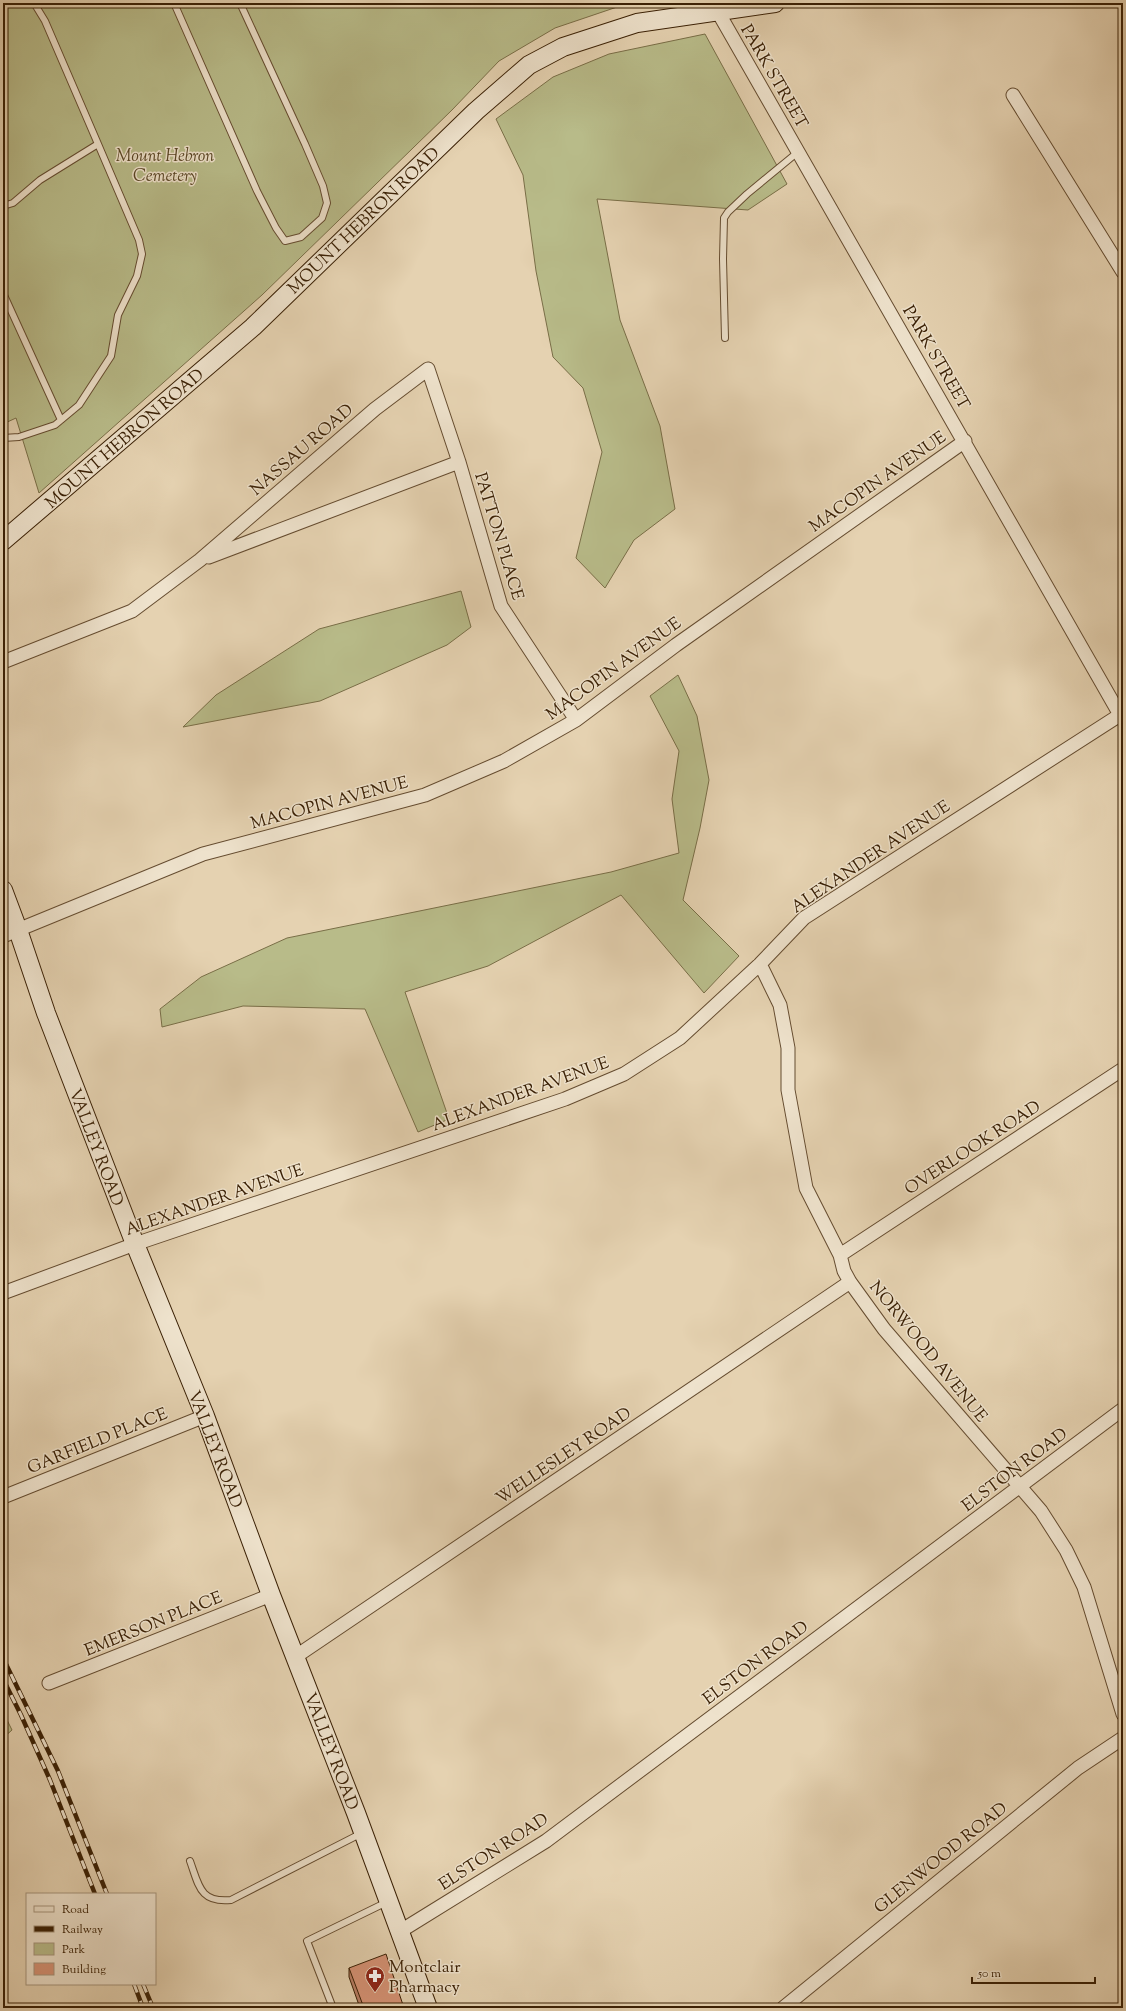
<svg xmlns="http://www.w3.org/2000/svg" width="1126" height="2011" font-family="'Sorts Mill Goudy',serif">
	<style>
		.green { fill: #b8bb89; stroke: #796e47 }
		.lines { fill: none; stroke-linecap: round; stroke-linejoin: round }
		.lane-casing { stroke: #654c30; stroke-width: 8 }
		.street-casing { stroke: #654c30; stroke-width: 15 }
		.secondary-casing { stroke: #3a2005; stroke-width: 20 }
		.lane { stroke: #eee2cc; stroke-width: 6 }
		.street { stroke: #eee2cc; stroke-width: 13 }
		.secondary { stroke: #eee2cc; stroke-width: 18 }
		.rail-casing { stroke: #3a2005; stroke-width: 4.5 }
		.rail { stroke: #eee2cc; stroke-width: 3; stroke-dasharray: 9; stroke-linecap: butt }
		.wall { fill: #b87e65; stroke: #3a2005 }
		.building { fill: #d69376; stroke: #3a2005 }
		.labels { text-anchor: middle; stroke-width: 3; stroke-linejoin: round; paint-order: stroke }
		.street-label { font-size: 17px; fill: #3a2005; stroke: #eee2cc }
		.park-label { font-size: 17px; font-style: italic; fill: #5a4726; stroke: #eee2cc }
		.poi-label { font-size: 17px; fill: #3a2005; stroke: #eee2cc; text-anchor: start }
	</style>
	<rect width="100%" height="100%" fill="#e5d2b1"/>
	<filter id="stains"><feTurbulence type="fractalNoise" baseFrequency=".005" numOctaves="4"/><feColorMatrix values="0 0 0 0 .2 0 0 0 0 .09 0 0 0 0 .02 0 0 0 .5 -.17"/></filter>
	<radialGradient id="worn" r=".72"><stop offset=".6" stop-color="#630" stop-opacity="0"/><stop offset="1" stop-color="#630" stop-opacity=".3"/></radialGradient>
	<path class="green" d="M3,3H634L623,5L555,28L499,61L452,110L262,295L39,493L16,418L3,424Z
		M705,34L787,184L748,210L597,199L620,320L660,426L675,509L634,540L605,588L576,558L602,452L583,388L553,357L536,271L523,175L496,119L553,77L609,54Z
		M461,591L471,627L447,645L320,701L183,727L216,695L319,629Z
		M678,675L697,716L709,780L700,828L683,900L739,956L704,993L621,895L488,966L405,992L449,1119L418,1132L365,1009L243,1006L162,1027L160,1009L201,977L287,938L611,872L679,853L672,799L679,751L650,696Z
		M3,1712L12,1730L3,1738Z"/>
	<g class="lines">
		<g class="lane-casing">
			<path id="lane" d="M34,3L45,21L98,144
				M174,3L257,191L276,228L285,241L301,237L322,218L327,203L323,186L305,144L240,3
				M3,206L13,203L40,180L98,144L139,240L142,254L137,276L118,315L111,356L79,405L55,425L19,437L3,438
				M3,293L61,420
				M725,338L723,259L724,218L728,212L747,194L798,152
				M190,1861C199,1886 200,1903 231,1900L362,1833
				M333,2008L307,1941L387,1902"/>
		</g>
		<g class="street-casing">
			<path id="street" d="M718,12L1123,720
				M1013,95L1123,272
				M209,557L459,462
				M3,662L132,611L200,560L375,409L428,369L459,462L501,606L576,720
				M3,936L203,854L425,795L504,761L576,720L676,645L965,441
				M760,964L780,1005L788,1048V1090L806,1188L840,1255L844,1271L850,1282L884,1329L1041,1511L1066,1550L1084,1587L1123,1714
				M840,1255L1123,1069
				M3,1293L135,1244L565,1099L624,1074L680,1038L760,964L804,918L1123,713
				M3,1497L205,1416
				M295,1657L850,1282
				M49,1683L271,1595
				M399,1932L546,1841L1123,1409
				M783,2008L1078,1768L1123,1738"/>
		</g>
		<g class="secondary-casing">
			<path id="secondary" d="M3,541L253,327L476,111L529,65L563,47L637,23L775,3
				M3,890L18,930L46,1013L135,1244L205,1416L271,1595L356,1813L428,2008"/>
		</g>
		<use href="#lane" class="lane"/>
		<use href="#street" class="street"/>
		<use href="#secondary" class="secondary"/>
		<g class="rail-casing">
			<path id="rail" d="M3,1658L58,1771L107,1894
				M3,1679L21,1715L50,1780L95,1894
				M134,1984L143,2008
				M143,1984L153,2008"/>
		</g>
		<use href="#rail" class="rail"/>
	</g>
	<path class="wall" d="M349,1968L404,2008H360L349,1977Z"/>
	<path class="building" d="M386,1954L404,2008H364L349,1968Z"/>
	<defs>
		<g id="pharmacy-pin" transform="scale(1)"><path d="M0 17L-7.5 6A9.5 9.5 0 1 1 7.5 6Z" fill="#8f2418" stroke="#eee2cc"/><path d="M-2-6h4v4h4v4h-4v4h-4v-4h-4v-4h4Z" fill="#fff"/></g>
	</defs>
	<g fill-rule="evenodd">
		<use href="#pharmacy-pin" x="375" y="1976"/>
	</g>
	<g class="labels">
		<g class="street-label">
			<text transform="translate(775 76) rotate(60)" y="6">PARK STREET</text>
			<text transform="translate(363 220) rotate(-44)" y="6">MOUNT HEBRON ROAD</text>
			<text transform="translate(937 357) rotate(60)" y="6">PARK STREET</text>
			<text transform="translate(124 438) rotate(-41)" y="6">MOUNT HEBRON ROAD</text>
			<text transform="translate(301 449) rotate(-41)" y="6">NASSAU ROAD</text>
			<text transform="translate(877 481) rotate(-35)" y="6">MACOPIN AVENUE</text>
			<text transform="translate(500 536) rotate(73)" y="6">PATTON PLACE</text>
			<text transform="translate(613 668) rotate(-36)" y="6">MACOPIN AVENUE</text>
			<text transform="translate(329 802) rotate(-15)" y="6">MACOPIN AVENUE</text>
			<text transform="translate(870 856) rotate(-34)" y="6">ALEXANDER AVENUE</text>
			<text transform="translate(520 1093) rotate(-20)" y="6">ALEXANDER AVENUE</text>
			<text transform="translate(97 1147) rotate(69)" y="6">VALLEY ROAD</text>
			<text transform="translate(972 1147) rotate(-33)" y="6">OVERLOOK ROAD</text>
			<text transform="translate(214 1199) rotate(-19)" y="6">ALEXANDER AVENUE</text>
			<text transform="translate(929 1351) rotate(51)" y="6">NORWOOD AVENUE</text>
			<text transform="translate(97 1440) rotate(-22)" y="6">GARFIELD PLACE</text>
			<text transform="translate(216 1449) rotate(69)" y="6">VALLEY ROAD</text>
			<text transform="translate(563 1455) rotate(-34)" y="6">WELLESLEY ROAD</text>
			<text transform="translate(1014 1469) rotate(-37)" y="6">ELSTON ROAD</text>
			<text transform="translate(153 1623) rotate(-22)" y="6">EMERSON PLACE</text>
			<text transform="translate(755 1662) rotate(-37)" y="6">ELSTON ROAD</text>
			<text transform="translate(332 1751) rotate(69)" y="6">VALLEY ROAD</text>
			<text transform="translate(493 1851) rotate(-33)" y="6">ELSTON ROAD</text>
			<text transform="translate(940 1857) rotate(-39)" y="6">GLENWOOD ROAD</text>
		</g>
		<g class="park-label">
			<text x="165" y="161">Mount Hebron<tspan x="165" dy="20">Cemetery</tspan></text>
		</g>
		<g class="poi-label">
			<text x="389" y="1972">Montclair<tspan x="389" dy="20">Pharmacy</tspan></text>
		</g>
	</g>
	<rect width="1126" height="2011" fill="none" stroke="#e5d2b1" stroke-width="16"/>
	<rect x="4" y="4" width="1118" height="2003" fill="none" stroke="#3a2005" stroke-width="2"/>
	<rect x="8" y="8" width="1110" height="1995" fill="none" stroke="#3a2005"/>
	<rect x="26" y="1893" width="130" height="92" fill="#eee2cc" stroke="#a6947c"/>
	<rect x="34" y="1906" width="20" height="6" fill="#eee2cc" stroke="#a6947c"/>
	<text x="62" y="1913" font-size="12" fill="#3a2005">Road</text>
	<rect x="34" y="1926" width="20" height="6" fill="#3a2005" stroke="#a6947c"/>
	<text x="62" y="1933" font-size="12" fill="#3a2005">Railway</text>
	<rect x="34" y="1943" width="20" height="12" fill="#b8bb89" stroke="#a6947c"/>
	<text x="62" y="1953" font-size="12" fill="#3a2005">Park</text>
	<rect x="34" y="1963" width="20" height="12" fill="#d69376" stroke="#a6947c"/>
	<text x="62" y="1973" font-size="12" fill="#3a2005">Building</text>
	<path d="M972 1977v6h123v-6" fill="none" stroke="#3a2005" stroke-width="2"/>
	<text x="978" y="1977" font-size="12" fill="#3a2005" stroke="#eee2cc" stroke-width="3" paint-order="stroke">50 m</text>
	<rect width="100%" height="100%" filter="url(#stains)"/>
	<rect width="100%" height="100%" fill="url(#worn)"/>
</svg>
